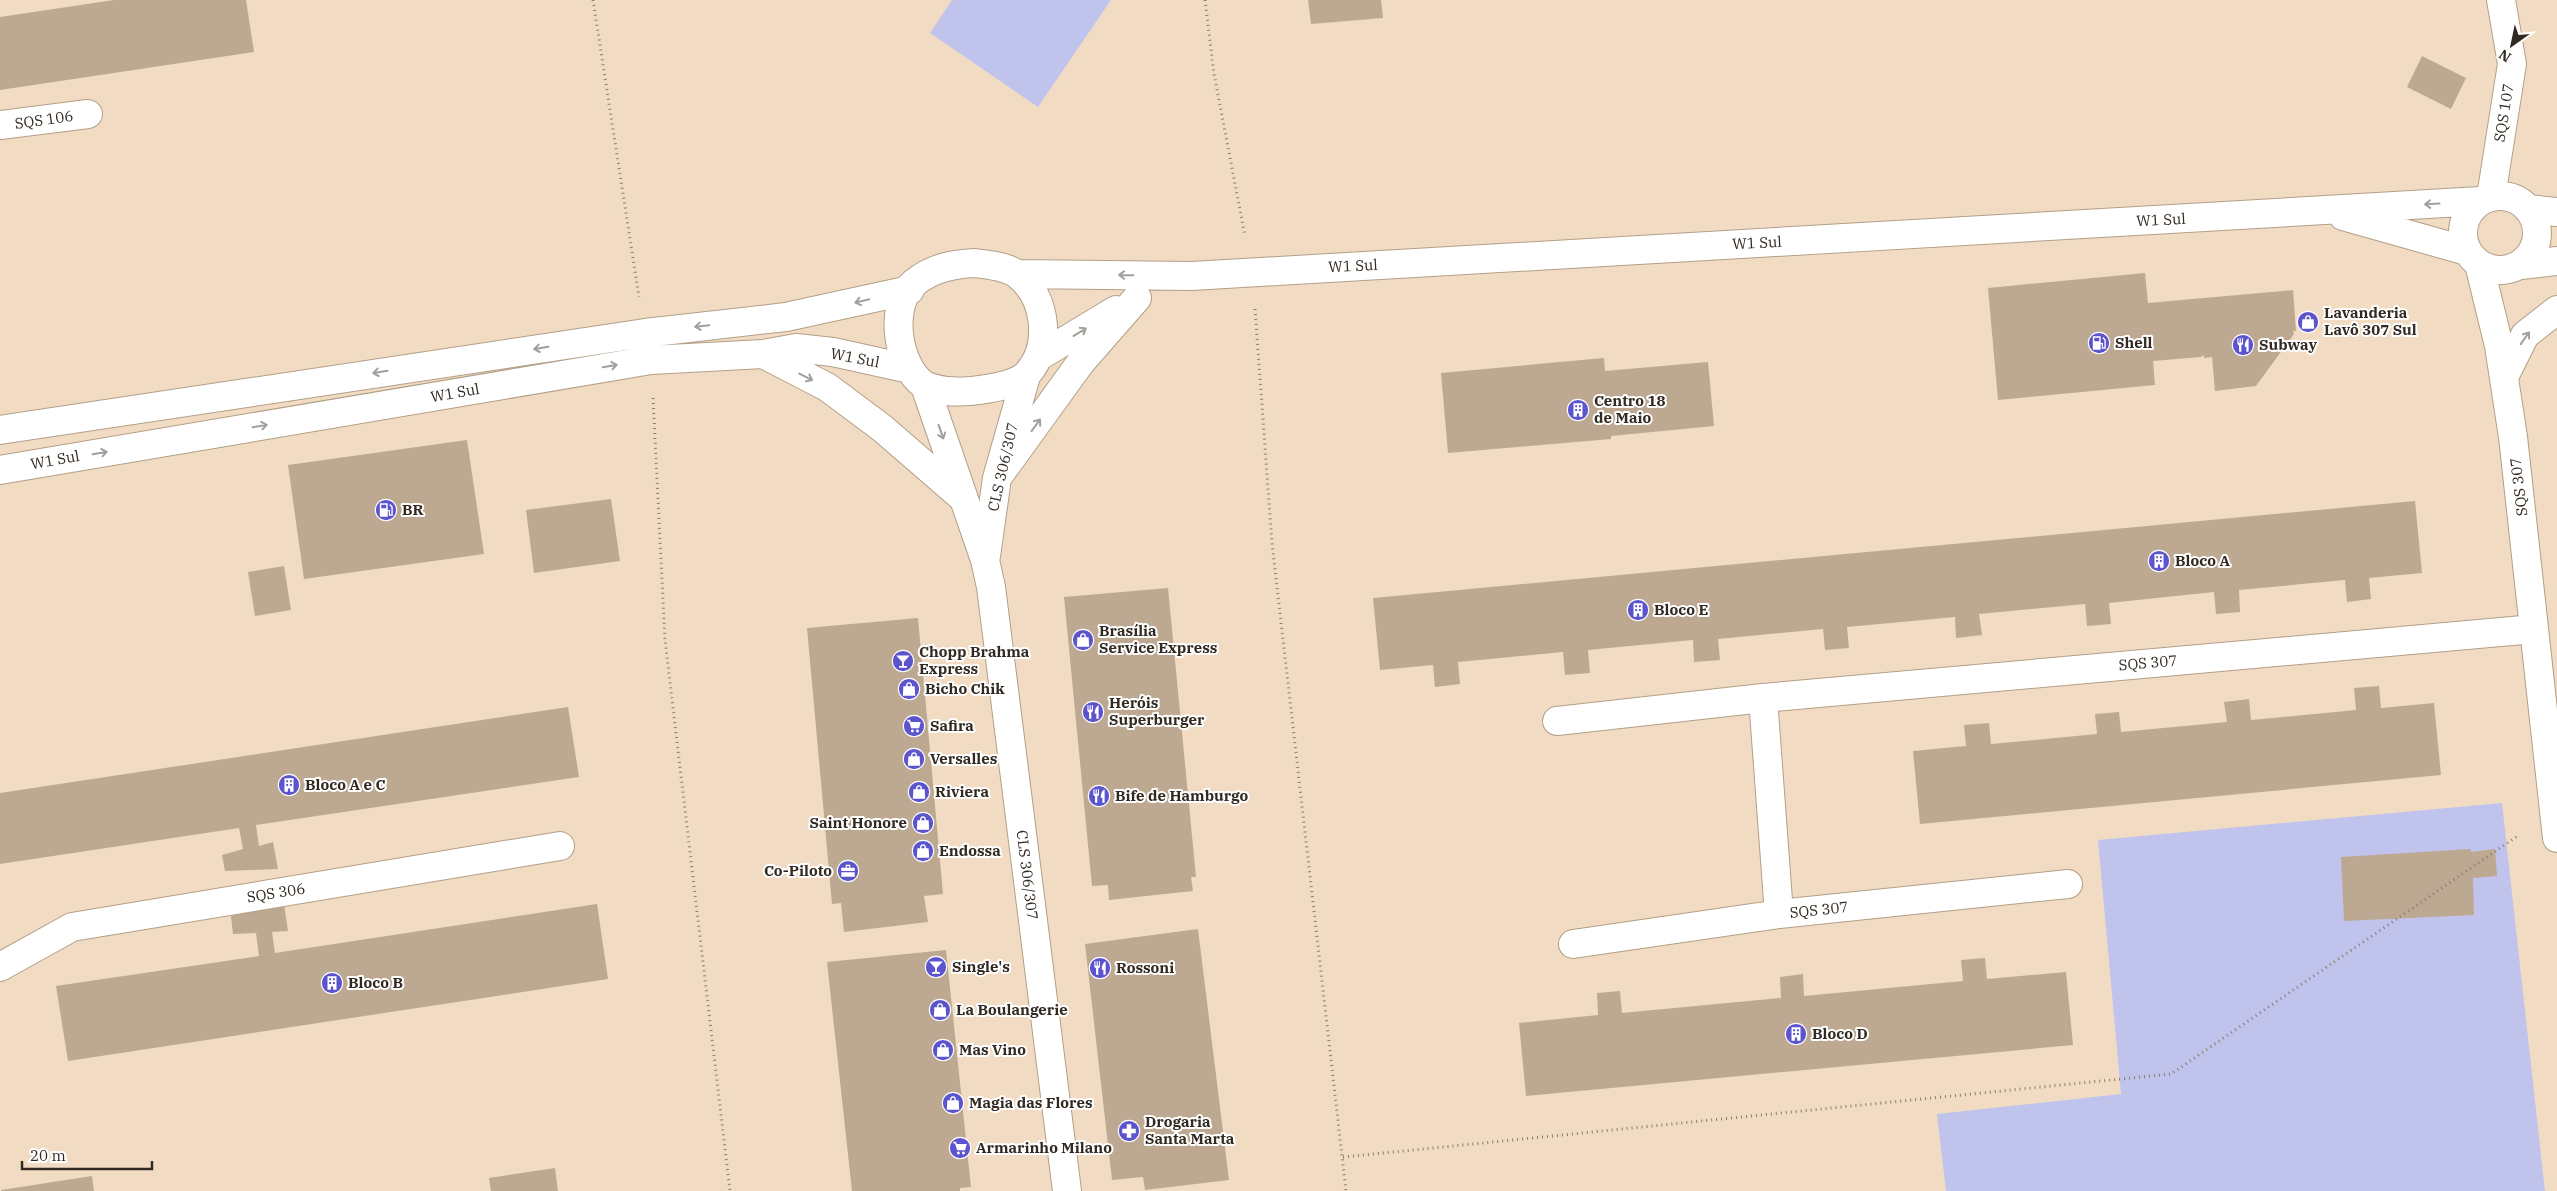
<svg xmlns="http://www.w3.org/2000/svg" width="2557" height="1191" font-family="'IBM Plex Serif',serif">
	<style>
		.green { fill: #c0c4ed }
		.building { fill: #bda891 }
		.lines { fill: none; stroke-linecap: round; stroke-linejoin: round }
		.minor-casing { stroke: #b39f87; stroke-width: 30 }
		.path { stroke: #8a7c6c; stroke-width: 3; stroke-dasharray: 1 4; stroke-linecap: butt }
		.minor { stroke: #fff; stroke-width: 28 }
		.oneway { stroke: #a39f9b }
		.labels { text-anchor: middle; stroke-width: 4; stroke-linejoin: round; paint-order: stroke }
		.street-label { font-size: 15px; fill: #322a21; stroke: #fff }
		.poi-label { font-size: 15px; font-weight: bold; fill: #322a21; stroke: #fff; text-anchor: start }
	</style>
	<rect width="100%" height="100%" fill="#f1dcc3"/>
	<path class="green" d="M952,0H1111L1038,107L930,33Z
		M2502,803L2545,1191H1946L1937,1114L2121,1094L2098,840Z"/>
	<path class="building" d="M114,0H246L254,52L0,90V17Z
		M1308,0H1381L1383,18L1311,24Z
		M2422,56L2466,78L2451,109L2407,87Z
		M2145,273L2148,303L2293,290L2296,331H2293L2294,334L2256,386L2215,391L2212,357L2204,358V355L2201,357L2153,361L2155,385L1998,400L1988,288Z
		M1604,358L1605,371L1708,362L1714,426L1611,436V439L1448,453L1441,373Z
		M467,440L484,554L304,579L288,465Z
		M611,499L620,561L534,573L526,510Z
		M2415,501L2422,573L2369,578L2371,599L2347,602L2345,580L2239,590L2240,612L2216,614L2214,592L2109,603L2111,624L2087,626L2085,604L1979,614L1982,635L1956,638L1955,617L1847,627L1849,648L1825,650L1823,629L1718,639L1720,660L1694,662L1693,640L1588,650L1590,673L1565,675L1563,652L1458,662L1460,684L1435,687L1433,665L1380,670L1373,598Z
		M284,566L291,610L255,616L248,572Z
		M1168,588L1196,877H1191L1193,891L1109,900L1108,885L1092,886L1064,597Z
		M918,618L943,894L924,896L928,922L844,932L841,903L832,904L807,628Z
		M2379,686L2381,708L2434,703L2441,775L1920,824L1913,751L1966,746L1964,725L1989,723L1991,744L2097,734L2095,714L2119,712L2121,732L2227,722L2224,702L2249,699L2251,720L2356,710L2354,688Z
		M568,707L579,777L256,825L259,846L273,842L278,869L225,871L222,855L243,849L239,828L0,864V793Z
		M2471,849V852L2495,849L2497,876L2473,878L2474,915L2344,921L2341,857Z
		M284,904L288,931L272,932L275,953L597,904L608,979L68,1061L56,986L259,956L256,933L233,934L231,916Z
		M1198,929L1229,1180L1145,1190L1143,1177L1112,1180L1085,944Z
		M946,950L971,1187L960,1188V1191H852L827,962Z
		M1985,958L1987,979L2066,972L2073,1045L1526,1096L1519,1023L1598,1015L1597,993L1620,991L1622,1013L1781,998L1780,977L1803,974L1804,996L1963,981L1961,960Z
		M555,1168L558,1191H491L489,1178Z
		M92,1176L94,1191H1V1190Z"/>
	<g class="lines">
		<g class="minor-casing">
			<path id="minor" d="M0,125L88,114
				M2463 233a37 37 0 1 1 74 0a37 37 0 1 1-74 0Z
				M2491,197L2512,64L2501,0
				M2528,209L2557,212
				M2343,216L2467,251
				M975,263C988,265 1007,266 1018,275C1047,298 1052,347 1027,374C1015,388 964,393 947,391C940,390 930,388 924,385C897,366 888,305 914,283C932,268 953,264 975,263Z
				M2479,264L2499,346L2513,437L2557,838
				M2521,265L2557,261
				M1018,274L1192,276L2480,201
				M763,354L827,387L882,428L964,499
				M1038,357L1116,310
				M2504,377L2525,335L2557,310
				M925,386L985,560L991,587L1067,1191
				M0,430L645,333L786,317L910,290
				M0,470L651,360L763,354L796,348L833,352L910,369
				M997,478L1081,362L1137,298
				M986,556L997,478L1026,376
				M1763,698L1779,914
				M1557,721L1763,698L2534,629
				M1573,944L1779,914L2068,884
				M0,967L72,927L560,846"/>
		</g>
		<path class="path" d="M593,0L639,297
			M1205,0L1214,74L1245,236
			M1255,309L1272,543L1346,1191
			M653,398L665,640L730,1191
			M1343,1157L2171,1074L2519,835"/>
		<use href="#minor" class="minor"/>
	</g>
	<defs><path id="oneway-shaft" d="M-6 0H5M1.5-3L5.5 0L1.5 3" fill="none" stroke-width="1.6" stroke-linecap="round" stroke-linejoin="round" transform="scale(1.25)"/></defs>
	<g class="oneway">
		<use href="#oneway-shaft" transform="translate(2432 204) rotate(177)"/>
		<use href="#oneway-shaft" transform="translate(1126 275) rotate(-179)"/>
		<use href="#oneway-shaft" transform="translate(862 301) rotate(167)"/>
		<use href="#oneway-shaft" transform="translate(702 326) rotate(174)"/>
		<use href="#oneway-shaft" transform="translate(1080 332) rotate(-31)"/>
		<use href="#oneway-shaft" transform="translate(2525 338) rotate(-55)"/>
		<use href="#oneway-shaft" transform="translate(541 348) rotate(171)"/>
		<use href="#oneway-shaft" transform="translate(610 366) rotate(-10)"/>
		<use href="#oneway-shaft" transform="translate(380 372) rotate(171)"/>
		<use href="#oneway-shaft" transform="translate(806 377) rotate(27)"/>
		<use href="#oneway-shaft" transform="translate(1036 425) rotate(-54)"/>
		<use href="#oneway-shaft" transform="translate(260 426) rotate(-10)"/>
		<use href="#oneway-shaft" transform="translate(941 432) rotate(71)"/>
		<use href="#oneway-shaft" transform="translate(100 453) rotate(-10)"/>
	</g>
	<defs>
		<g id="shop-disc" transform="scale(1.125)"><circle r="9.5" fill="#5c54cc" stroke="#fff"/><path d="M-5-2.5h2.3a2.7 3.5 0 0 1 5.4 0H5L5.5 6h-11ZM-1.5-2.5h3a1.5 2.3 0 0 0-3 0Z" fill="#fff"/></g>
		<g id="fuel-disc" transform="scale(1.125)"><circle r="9.5" fill="#5c54cc" stroke="#fff"/><path d="M-5.5-6h7V0h2V4h1.3V-2.5L3-4.5l.8-.8L6-3V5H2.5V1h-1V6h-7ZM-4.2-4.7v3.2H.2V-4.7Z" fill="#fff"/></g>
		<g id="restaurant-disc" transform="scale(1.125)"><circle r="9.5" fill="#5c54cc" stroke="#fff"/><path d="M-5-6h1v4h1v-4h1v4h1v-4h1v5L-1.5 .5V6h-2V.5L-5-1ZM5-6V6H3V1.5H1.5Q1.5-4 5-6Z" fill="#fff"/></g>
		<g id="building-disc" transform="scale(1.125)"><circle r="9.5" fill="#5c54cc" stroke="#fff"/><path d="M-4-6H4V6H1V3H-1V6H-4ZM-2.5-4.3h1.7v1.8h-1.7ZM.8-4.3h1.7v1.8H.8ZM-2.5-1h1.7V.8h-1.7ZM.8-1h1.7V.8H.8Z" fill="#fff"/></g>
		<g id="bar-disc" transform="scale(1.125)"><circle r="9.5" fill="#5c54cc" stroke="#fff"/><path d="M-6-5H6L.8 .8V4.5H3.5V6h-7V4.5H-.8V.8Z" fill="#fff"/></g>
		<g id="supermarket-disc" transform="scale(1.125)"><circle r="9.5" fill="#5c54cc" stroke="#fff"/><path d="M-6-5.5h2.5l.6 2H6L4.5 2H-2.5L-4.4-4H-6ZM-1.5 3.2a1.3 1.3 0 1 0 .1 0ZM3 3.2a1.3 1.3 0 1 0 .1 0Z" fill="#fff"/></g>
		<g id="office-disc" transform="scale(1.125)"><circle r="9.5" fill="#5c54cc" stroke="#fff"/><path d="M-6-3h4V-5.5h4V-3h4V5H-6ZM-1-4.5V-3h2v-1.5ZM-6 0V1H6V0Z" fill="#fff"/></g>
		<g id="pharmacy-disc" transform="scale(1.125)"><circle r="9.5" fill="#5c54cc" stroke="#fff"/><path d="M-2-6h4v4h4v4h-4v4h-4v-4h-4v-4h4Z" fill="#fff"/></g>
	</defs>
	<g fill-rule="evenodd">
		<use href="#shop-disc" x="2308" y="322"/>
		<use href="#fuel-disc" x="2099" y="343"/>
		<use href="#restaurant-disc" x="2243" y="345"/>
		<use href="#building-disc" x="1578" y="410"/>
		<use href="#fuel-disc" x="386" y="510"/>
		<use href="#building-disc" x="2159" y="561"/>
		<use href="#building-disc" x="1638" y="610"/>
		<use href="#shop-disc" x="1083" y="640"/>
		<use href="#bar-disc" x="903" y="661"/>
		<use href="#shop-disc" x="909" y="689"/>
		<use href="#restaurant-disc" x="1093" y="712"/>
		<use href="#supermarket-disc" x="914" y="726"/>
		<use href="#shop-disc" x="914" y="759"/>
		<use href="#building-disc" x="289" y="785"/>
		<use href="#shop-disc" x="919" y="792"/>
		<use href="#restaurant-disc" x="1099" y="796"/>
		<use href="#shop-disc" x="923" y="823"/>
		<use href="#shop-disc" x="923" y="851"/>
		<use href="#office-disc" x="848" y="871"/>
		<use href="#bar-disc" x="936" y="967"/>
		<use href="#restaurant-disc" x="1100" y="968"/>
		<use href="#building-disc" x="332" y="983"/>
		<use href="#shop-disc" x="940" y="1010"/>
		<use href="#building-disc" x="1796" y="1034"/>
		<use href="#shop-disc" x="943" y="1050"/>
		<use href="#shop-disc" x="953" y="1103"/>
		<use href="#pharmacy-disc" x="1129" y="1131"/>
		<use href="#supermarket-disc" x="960" y="1148"/>
	</g>
	<g class="labels">
		<g class="street-label">
			<text transform="translate(2504 113) rotate(-81)" y="5">SQS 107</text>
			<text transform="translate(44 120) rotate(-8)" y="5">SQS 106</text>
			<text transform="translate(2161 220) rotate(-3)" y="5">W1 Sul</text>
			<text transform="translate(1757 243) rotate(-3)" y="5">W1 Sul</text>
			<text transform="translate(1353 266) rotate(-3)" y="5">W1 Sul</text>
			<text transform="translate(855 358) rotate(11)" y="5">W1 Sul</text>
			<text transform="translate(455 393) rotate(-10)" y="5">W1 Sul</text>
			<text transform="translate(55 460) rotate(-10)" y="5">W1 Sul</text>
			<text transform="translate(1003 467) rotate(-77)" y="5">CLS 306/307</text>
			<text transform="translate(2519 487) rotate(-97)" y="5">SQS 307</text>
			<text transform="translate(2148 663) rotate(-5)" y="5">SQS 307</text>
			<text transform="translate(1027 875) rotate(83)" y="5">CLS 306/307</text>
			<text transform="translate(276 893) rotate(-9)" y="5">SQS 306</text>
			<text transform="translate(1819 910) rotate(-6)" y="5">SQS 307</text>
		</g>
		<g class="poi-label">
			<text x="2324" y="318">Lavanderia<tspan x="2324" dy="17">Lavô 307 Sul</tspan></text>
			<text x="2115" y="348">Shell</text>
			<text x="2259" y="350">Subway</text>
			<text x="1594" y="406">Centro 18<tspan x="1594" dy="17">de Maio</tspan></text>
			<text x="402" y="515">BR</text>
			<text x="2175" y="566">Bloco A</text>
			<text x="1654" y="615">Bloco E</text>
			<text x="1099" y="636">Brasília<tspan x="1099" dy="17">Service Express</tspan></text>
			<text x="919" y="657">Chopp Brahma<tspan x="919" dy="17">Express</tspan></text>
			<text x="925" y="694">Bicho Chik</text>
			<text x="1109" y="708">Heróis<tspan x="1109" dy="17">Superburger</tspan></text>
			<text x="930" y="731">Safira</text>
			<text x="930" y="764">Versalles</text>
			<text x="305" y="790">Bloco A e C</text>
			<text x="935" y="797">Riviera</text>
			<text x="1115" y="801">Bife de Hamburgo</text>
			<text x="907" y="828" text-anchor="end">Saint Honore</text>
			<text x="939" y="856">Endossa</text>
			<text x="832" y="876" text-anchor="end">Co-Piloto</text>
			<text x="952" y="972">Single's</text>
			<text x="1116" y="973">Rossoni</text>
			<text x="348" y="988">Bloco B</text>
			<text x="956" y="1015">La Boulangerie</text>
			<text x="1812" y="1039">Bloco D</text>
			<text x="959" y="1055">Mas Vino</text>
			<text x="969" y="1108">Magia das Flores</text>
			<text x="1145" y="1127">Drogaria<tspan x="1145" dy="17">Santa Marta</tspan></text>
			<text x="976" y="1153">Armarinho Milano</text>
		</g>
	</g>
	<g transform="translate(2512 45) rotate(213)" stroke="#ffffff" stroke-width="4" paint-order="stroke">
	<path d="M0-4L9 19L0 12L-9 19Z" fill="#322a21"/>
	<text y="-8" font-size="14" font-weight="bold" text-anchor="middle" fill="#322a21">N</text>
	</g>
	<path d="M22 1161v8h130v-8" fill="none" stroke="#322a21" stroke-width="2.5"/>
	<text x="30" y="1161" font-size="15" fill="#322a21" stroke="#ffffff" stroke-width="4" paint-order="stroke">20 m</text>
</svg>
